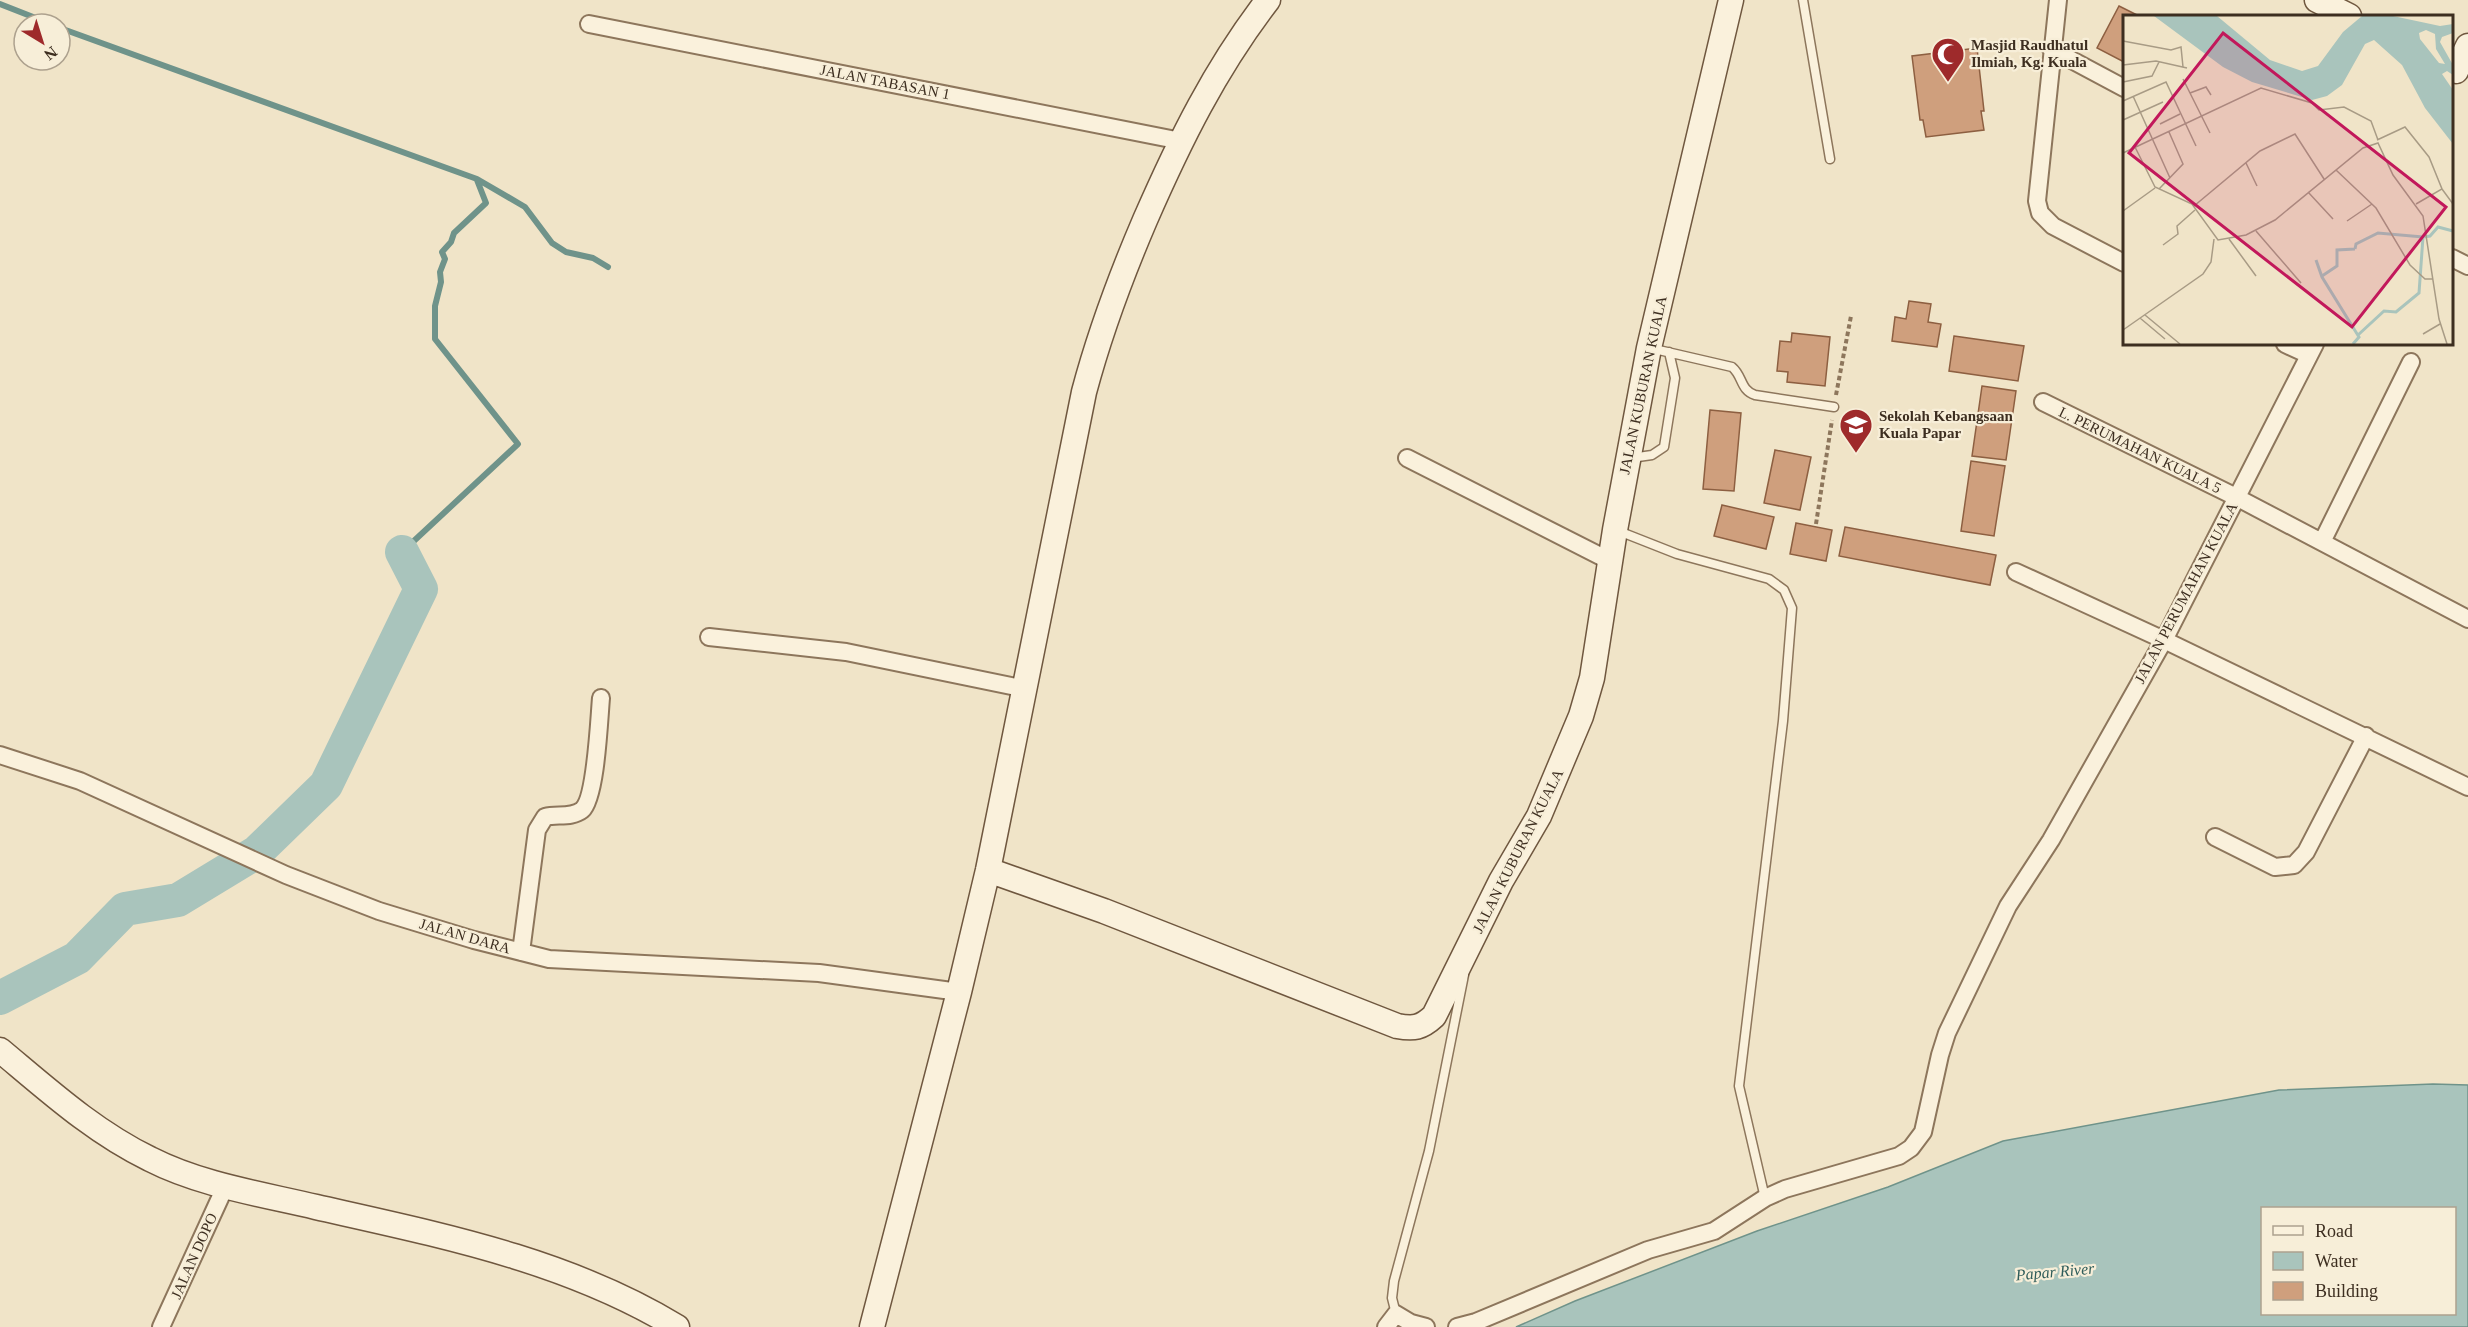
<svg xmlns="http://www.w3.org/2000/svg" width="2468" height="1327" font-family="'Times New Roman',serif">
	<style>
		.water { fill: #a9c4bc; stroke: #6f938a; stroke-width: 1.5; fill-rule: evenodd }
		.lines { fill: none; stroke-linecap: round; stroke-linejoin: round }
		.stream { stroke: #6f938a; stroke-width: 6 }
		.river { stroke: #a9c4bc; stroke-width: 34 }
		.building { fill: #cf9f7d; stroke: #8d5f41; stroke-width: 1.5 }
		.lane-casing { stroke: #8d765c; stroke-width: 11 }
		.street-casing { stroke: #8d765c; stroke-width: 20 }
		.secondary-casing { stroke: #6f573f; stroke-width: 27 }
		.path { stroke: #8d765c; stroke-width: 4; stroke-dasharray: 4.5 3; stroke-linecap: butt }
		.lane { stroke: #faf1dc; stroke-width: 8 }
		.street { stroke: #faf1dc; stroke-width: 16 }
		.secondary { stroke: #faf1dc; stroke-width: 24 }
		.labels { text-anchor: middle; stroke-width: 4.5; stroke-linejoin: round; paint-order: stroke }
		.poi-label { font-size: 15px; font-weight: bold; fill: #3d2e20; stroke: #f7eed8; text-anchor: start }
		.street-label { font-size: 15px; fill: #3d2e20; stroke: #f7eed8 }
		.water-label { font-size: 16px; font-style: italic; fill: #2f5d5a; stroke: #f7eed8 }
		.inset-river { fill: none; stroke: #a9c4bc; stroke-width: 3 }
		.inset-road { fill: none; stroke: #a89b85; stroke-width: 1.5 }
		.view { fill: #c2185b; fill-opacity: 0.15; stroke: #c2185b; stroke-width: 3 }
		.inset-edge { fill: none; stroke: #3d2e20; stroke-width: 3 }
	</style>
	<rect width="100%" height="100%" fill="#f0e4c8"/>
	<path class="water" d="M2433,1084L2468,1085V1327H1516L1575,1301L1757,1231L1888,1187L2003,1141L2279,1090ZM2262,1208H2454V1314H2262Z"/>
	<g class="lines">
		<path class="stream" d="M0,4L51,24
			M60,28L477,179L525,207L552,243L566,252L593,258L608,267
			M402,552L518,444L435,339V306L441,282L440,272L445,259L442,252L451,242L454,233L486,203L477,180"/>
		<path class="river" d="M0,998L77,958L125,909L178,900L257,852L326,785L421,589L402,552"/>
	</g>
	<path class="building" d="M2119,6L2139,16H2124V62L2097,48Z
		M1977,48L1984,111H1981L1984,130L1926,137L1923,120H1920L1912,56Z
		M1909,301L1931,304L1928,322L1941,324L1937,347L1892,341L1895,317L1906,319Z
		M1792,333L1830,337L1825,386L1787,382L1788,372L1777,371L1780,341L1791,342Z
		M1954,336L2024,346L2018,381L1949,371Z
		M1982,386L2016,391L2006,460L1972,456Z
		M1710,410L1741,413L1734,491L1703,489Z
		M1775,450L1811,457L1800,510L1764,503Z
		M1971,461L2005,466L1994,536L1961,531Z
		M1722,505L1774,517L1766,549L1714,536Z
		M1796,523L1832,530L1826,561L1790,554Z
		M1845,527L1996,555L1990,585L1839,556Z"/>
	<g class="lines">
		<g class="lane-casing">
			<path id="lane" d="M1803,0L1830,159
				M1650,348L1732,367C1743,376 1740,390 1755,395L1834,407
				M1631,458L1652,455L1664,447L1675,378L1669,352
				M1616,530L1677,554L1769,579L1784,590L1792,608L1783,721L1739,1086L1765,1198
				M1396,1314L1392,1298L1394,1281L1429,1151L1464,975"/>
		</g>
		<g class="street-casing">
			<path id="street" d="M2058,0L2037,201L2040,213L2053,226L2124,263
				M589,24L1181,141
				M2051,49L2124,88
				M2452,258L2468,266
				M2285,344L2309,355
				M2043,402L2236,497L2468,619
				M1407,458L1610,561
				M2322,542L2411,362
				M2016,572L2164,640L2468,787
				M709,637L846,652L1026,689
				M0,755L80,781L286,875L379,911L474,940L549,959L819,973L959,992
				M2215,837L2275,867L2294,865L2306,852L2366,736
				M521,952L537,830L545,817C557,814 572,818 582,810C596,798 599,720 601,698
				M161,1327L226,1185
				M1386,1327L1396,1314L1411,1323L1426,1327
				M1457,1327L1476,1322L1648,1250L1714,1231L1765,1198L1785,1189L1899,1156L1911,1148L1923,1132L1940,1055L1947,1033L2008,906L2051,840L2164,640L2315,344"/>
		</g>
		<g class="secondary-casing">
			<path id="secondary" d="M2317,0L2349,16
				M2452,68L2456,71L2468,46
				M988,870L1104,911L1397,1026C1414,1029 1421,1028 1434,1016L1501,881L1539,816L1581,716L1592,678L1615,530L1649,348L1731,0
				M0,1050C48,1090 94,1132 150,1159C201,1185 261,1194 316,1207C440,1235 567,1260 677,1327
				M872,1327L959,992L988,870L1084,392C1100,332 1121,276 1145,220C1180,140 1215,69 1268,0"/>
		</g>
		<path class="path" d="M1836,395L1851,316
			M1816,524L1832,420"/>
		<use href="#lane" class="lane"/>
		<use href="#street" class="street"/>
		<use href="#secondary" class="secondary"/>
	</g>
	<defs>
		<g id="mosque-pin" transform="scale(1.725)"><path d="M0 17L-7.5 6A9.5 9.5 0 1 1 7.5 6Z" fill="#9e2a2b" stroke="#f7eed8"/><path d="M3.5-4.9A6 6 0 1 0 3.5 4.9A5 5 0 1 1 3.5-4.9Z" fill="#fff"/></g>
		<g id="school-pin" transform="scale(1.725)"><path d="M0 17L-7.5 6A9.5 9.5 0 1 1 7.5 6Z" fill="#9e2a2b" stroke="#f7eed8"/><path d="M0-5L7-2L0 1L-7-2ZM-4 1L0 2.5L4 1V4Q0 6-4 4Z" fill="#fff"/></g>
	</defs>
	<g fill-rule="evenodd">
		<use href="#mosque-pin" x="1948" y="54"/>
		<use href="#school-pin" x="1856" y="425"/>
	</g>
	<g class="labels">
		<g class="poi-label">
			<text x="1971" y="50">Masjid Raudhatul<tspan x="1971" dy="17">Ilmiah, Kg. Kuala</tspan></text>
			<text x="1879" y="421">Sekolah Kebangsaan<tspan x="1879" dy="17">Kuala Papar</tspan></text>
		</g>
		<g class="street-label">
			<text transform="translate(885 82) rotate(11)" y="5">JALAN TABASAN 1</text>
			<text transform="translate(1643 385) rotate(-78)" y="5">JALAN KUBURAN KUALA</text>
			<text transform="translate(2140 450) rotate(26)" y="5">L. PERUMAHAN KUALA 5</text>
			<text transform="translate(2186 593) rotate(-62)" y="5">JALAN PERUMAHAN KUALA</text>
			<text transform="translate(1518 851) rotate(-63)" y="5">JALAN KUBURAN KUALA</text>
			<text transform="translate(465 936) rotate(16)" y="5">JALAN DARA</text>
			<text transform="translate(194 1256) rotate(-66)" y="5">JALAN DOPO</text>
		</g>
		<g class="water-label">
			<text transform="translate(2055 1271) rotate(-5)" y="6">Papar River</text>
		</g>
	</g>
	<g transform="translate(2123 15)">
		<rect width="330" height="330" fill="#f0e4c8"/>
		<path d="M31,1H94L147,45L179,56L195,51L220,17L239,1H270L317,11L330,9V18L319,22L317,27L330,50V60L324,56L319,59L330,75V129L302,93L279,50L251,25L242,29L219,70L204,81L189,85L129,67L100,52ZM303,15L312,19L313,34L322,49L316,48L297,24L296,18Z" fill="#a9c4bc" fill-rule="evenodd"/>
		<path class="inset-river" d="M232,234L233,229L255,218L300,222L307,221L315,212L330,216M193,245L199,262L236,322L230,329M199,261L214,251V235L232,234M235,320L261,296L273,297L296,278L300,222"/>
		<path class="inset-road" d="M0,26L48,35L58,32L60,52M0,50L33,46L64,53M60,64L87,118M0,67L29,61L36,47M67,78L83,72L88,80M10,81L47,163M0,86L43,67L73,131M0,105L40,87M37,109L57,99M254,125L282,112L306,142L319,174L293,189M12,132L32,172L69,189L95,225L123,220L152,205L240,133L255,128L270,160L300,201L316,304L324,329M0,138L138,73L189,88L196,95L221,92L248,106L255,125M123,148L134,171M213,155L253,193L287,250L302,264H310M36,174L60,149L46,117M319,174L330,189M185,177L210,204M71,191L137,136L172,119L201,164M0,196L32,173M224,206L249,189M133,216L178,268M106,224L133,261M40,230L55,219L54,211L72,195M22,300L57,329M17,303L42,324M0,315L80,259L88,247L91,224M300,319L317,309"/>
		<path class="view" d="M100,18L323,192L229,312L6,138Z"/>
		<rect width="330" height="330" class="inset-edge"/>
	</g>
	<rect x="2261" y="1207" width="195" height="108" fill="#f7eed8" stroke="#ada18e" stroke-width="1.5"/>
	<rect x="2273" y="1226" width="30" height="9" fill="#faf1dc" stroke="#ada18e" stroke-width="1.5"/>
	<text x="2315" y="1237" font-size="18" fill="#3d2e20">Road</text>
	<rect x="2273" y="1252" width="30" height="18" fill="#a9c4bc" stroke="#ada18e" stroke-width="1.5"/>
	<text x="2315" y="1267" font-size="18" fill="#3d2e20">Water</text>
	<rect x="2273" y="1282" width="30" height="18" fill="#cf9f7d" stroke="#ada18e" stroke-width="1.5"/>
	<text x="2315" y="1297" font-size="18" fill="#3d2e20">Building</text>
	<g transform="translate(42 42) rotate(142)"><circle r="28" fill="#f7eed8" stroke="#ada18e" stroke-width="1.5"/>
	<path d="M0-4.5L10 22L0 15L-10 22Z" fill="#9e2a2b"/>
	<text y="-9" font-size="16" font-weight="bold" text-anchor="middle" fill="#3d2e20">N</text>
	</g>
</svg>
